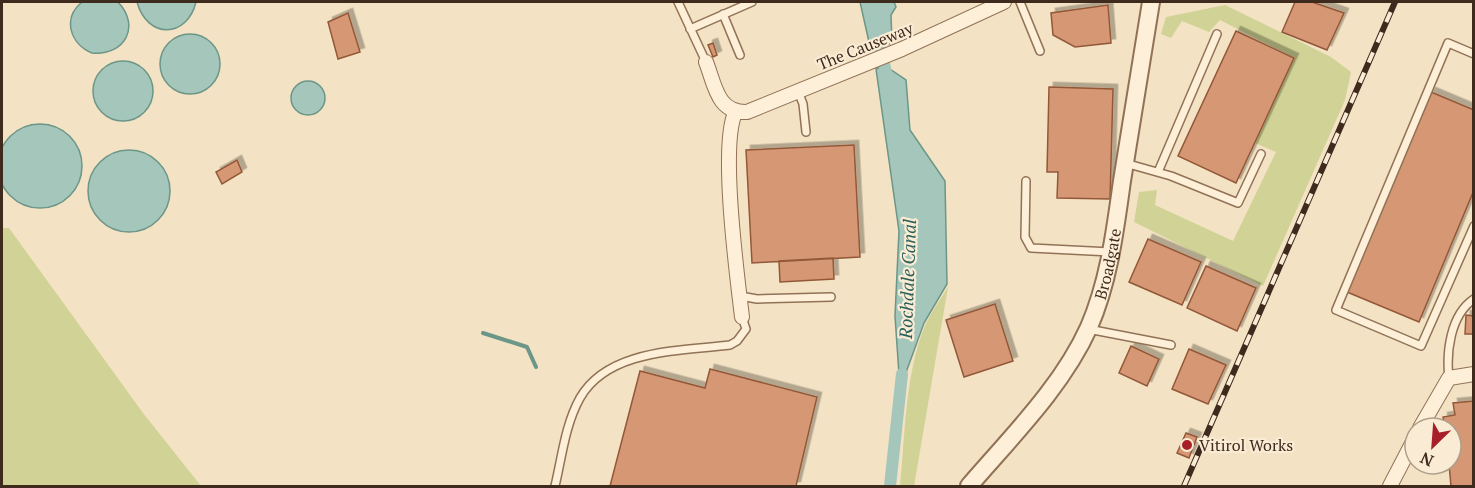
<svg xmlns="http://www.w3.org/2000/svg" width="1475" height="488" font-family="'PT Serif',serif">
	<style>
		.green { fill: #d0d395 }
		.water { fill: #a5c6ba; stroke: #6b9688; stroke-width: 1.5 }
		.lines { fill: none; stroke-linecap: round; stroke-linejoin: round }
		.stream { stroke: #6b9688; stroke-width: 4 }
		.canal { stroke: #a5c6ba; stroke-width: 12 }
		.building { fill: #d69774; stroke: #935839; stroke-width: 1.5; filter: url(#shadow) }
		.service-casing { stroke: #917257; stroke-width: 10 }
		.minor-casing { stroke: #917257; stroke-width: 16 }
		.tertiary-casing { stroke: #917257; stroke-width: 20 }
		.service { stroke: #fdefd8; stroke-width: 7 }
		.minor { stroke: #fdefd8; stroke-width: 14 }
		.tertiary { stroke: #fdefd8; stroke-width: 16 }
		.rail-casing { stroke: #3f2b1d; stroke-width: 6 }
		.rail { stroke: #faecd4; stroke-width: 4; stroke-dasharray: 11; stroke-linecap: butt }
		.poi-dot { fill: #a71f28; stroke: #faecd4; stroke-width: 2 }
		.labels { text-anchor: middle; stroke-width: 4.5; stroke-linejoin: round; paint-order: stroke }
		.street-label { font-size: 16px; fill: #3f2b1d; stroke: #faecd4 }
		.poi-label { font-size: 16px; fill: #3f2b1d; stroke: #faecd4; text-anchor: start }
		.water-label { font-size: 18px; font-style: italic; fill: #2a605a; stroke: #faecd4 }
	</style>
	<defs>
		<filter id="shadow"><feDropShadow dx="4.5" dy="-4.5" stdDeviation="0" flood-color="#0004"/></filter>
	</defs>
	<rect width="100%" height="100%" fill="#f3e2c3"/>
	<path class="green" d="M1225,5L1331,57L1351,72L1345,100L1263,286L1134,222L1139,192L1157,190L1155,205L1233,241L1276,152L1255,143L1294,58L1220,20L1209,32L1182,21L1171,38L1161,34L1166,17Z
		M2,228H9L143,413L201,486H2Z
		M948,287L914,486H900C905,437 905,383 921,336C927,318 938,303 948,287Z"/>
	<path class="water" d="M82,2H118C141,26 125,56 92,53C70,44 62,18 82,2Z
		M137,2H196C187,39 147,39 137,2Z
		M860,2H894L896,7L891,15L892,43L871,51Z
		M160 64a30 30 0 1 1 60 0a30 30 0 1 1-60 0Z
		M93 91a30 30 0 1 1 60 0a30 30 0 1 1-60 0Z
		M884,65L906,80L910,130L945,181L947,284L924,323L900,389L895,316L899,231L876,69Z
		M291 98a17 17 0 1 1 34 0a17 17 0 1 1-34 0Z
		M-2 166a42 42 0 1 1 84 0a42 42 0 1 1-84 0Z
		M88 191a41 41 0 1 1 82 0a41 41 0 1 1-82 0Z"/>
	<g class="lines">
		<path class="stream" d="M483,333L527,347L536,367"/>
		<path class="canal" d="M875,2L878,37L888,81
			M890,486L902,374"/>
	</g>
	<path class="building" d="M1295,2H1312L1344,13L1327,50L1282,32Z
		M1108,5L1111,43L1075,47L1053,35L1051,13Z
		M348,13L360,52L338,59L328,22Z
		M1236,31L1294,58L1236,183L1178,156Z
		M713,43L717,55L713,57L708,45Z
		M1049,87L1113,89L1110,199L1057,198L1058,172H1047Z
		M1431,92L1474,110V190L1419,322L1347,292Z
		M854,145L860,257L752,263L746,150Z
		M237,160L242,172L222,184L216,172Z
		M1148,239L1201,262L1182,305L1129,282Z
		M833,258L834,279L780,282L779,261Z
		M1206,266L1256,288L1237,331L1187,308Z
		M995,304L1013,361L964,377L946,320Z
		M1466,315L1474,316V334H1465Z
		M1131,346L1159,359L1147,386L1119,373Z
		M1189,349L1226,365L1208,404L1172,389Z
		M710,369L817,397L796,486H610L640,371L705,388Z
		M1474,401V486H1451L1449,464H1451V428H1445L1443,417L1455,415L1453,403Z
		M1186,433L1197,437L1189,458L1177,453Z"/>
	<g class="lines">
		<g class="service-casing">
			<path id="service" d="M678,2L706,62
				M1020,2L1040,51
				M723,14L740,55
				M690,29L752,2
				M1474,54L1448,43L1336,310L1421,346L1474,226
				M798,91L803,104L806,132
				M1125,163L1171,176L1238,203L1261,154
				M1158,172L1217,34
				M1026,181L1025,237L1031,248L1111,252
				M740,296L757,299L831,297
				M1088,329L1171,345
				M1449,378C1446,353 1450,315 1474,299
				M555,486C562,457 565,425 580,398C608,349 681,351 730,345L737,341L746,329L742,317"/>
		</g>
		<g class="minor-casing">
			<path id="minor" d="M706,62C715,85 717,113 747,112L902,49L1004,2
				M735,113C720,147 737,275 742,317
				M1420,428L1449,378L1474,374
				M1390,486L1415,438"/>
		</g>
		<g class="tertiary-casing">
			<g id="tertiary">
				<path id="s1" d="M969,486C1011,437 1062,387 1089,327C1109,281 1115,231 1122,181C1132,121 1141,61 1151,2"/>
			</g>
		</g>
		<use href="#service" class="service"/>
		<use href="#minor" class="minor"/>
		<use href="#tertiary" class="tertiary"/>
		<g class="rail-casing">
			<path id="rail" d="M1184,486L1395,2"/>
		</g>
		<use href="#rail" class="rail"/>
	</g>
	<circle class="poi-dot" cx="1187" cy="445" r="6"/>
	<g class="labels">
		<g class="street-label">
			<text transform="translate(865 46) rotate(-22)" y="6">The Causeway</text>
			<text dy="6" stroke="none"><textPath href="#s1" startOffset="266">Broadgate</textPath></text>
		</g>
		<g class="poi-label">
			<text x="1199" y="451">Vitirol Works</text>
		</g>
		<g class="water-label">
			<text transform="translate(908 279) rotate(-88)" y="6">Rochdale Canal</text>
		</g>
	</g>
	<rect width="1475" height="488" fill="none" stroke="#3f2b1d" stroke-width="6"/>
	<g transform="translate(1433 446) rotate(205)"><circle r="28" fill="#faecd4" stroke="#af9f8b" stroke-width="1.5"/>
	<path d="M0-4.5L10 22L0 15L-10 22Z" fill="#a71f28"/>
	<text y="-9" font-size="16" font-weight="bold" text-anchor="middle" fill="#3f2b1d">N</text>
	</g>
</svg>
